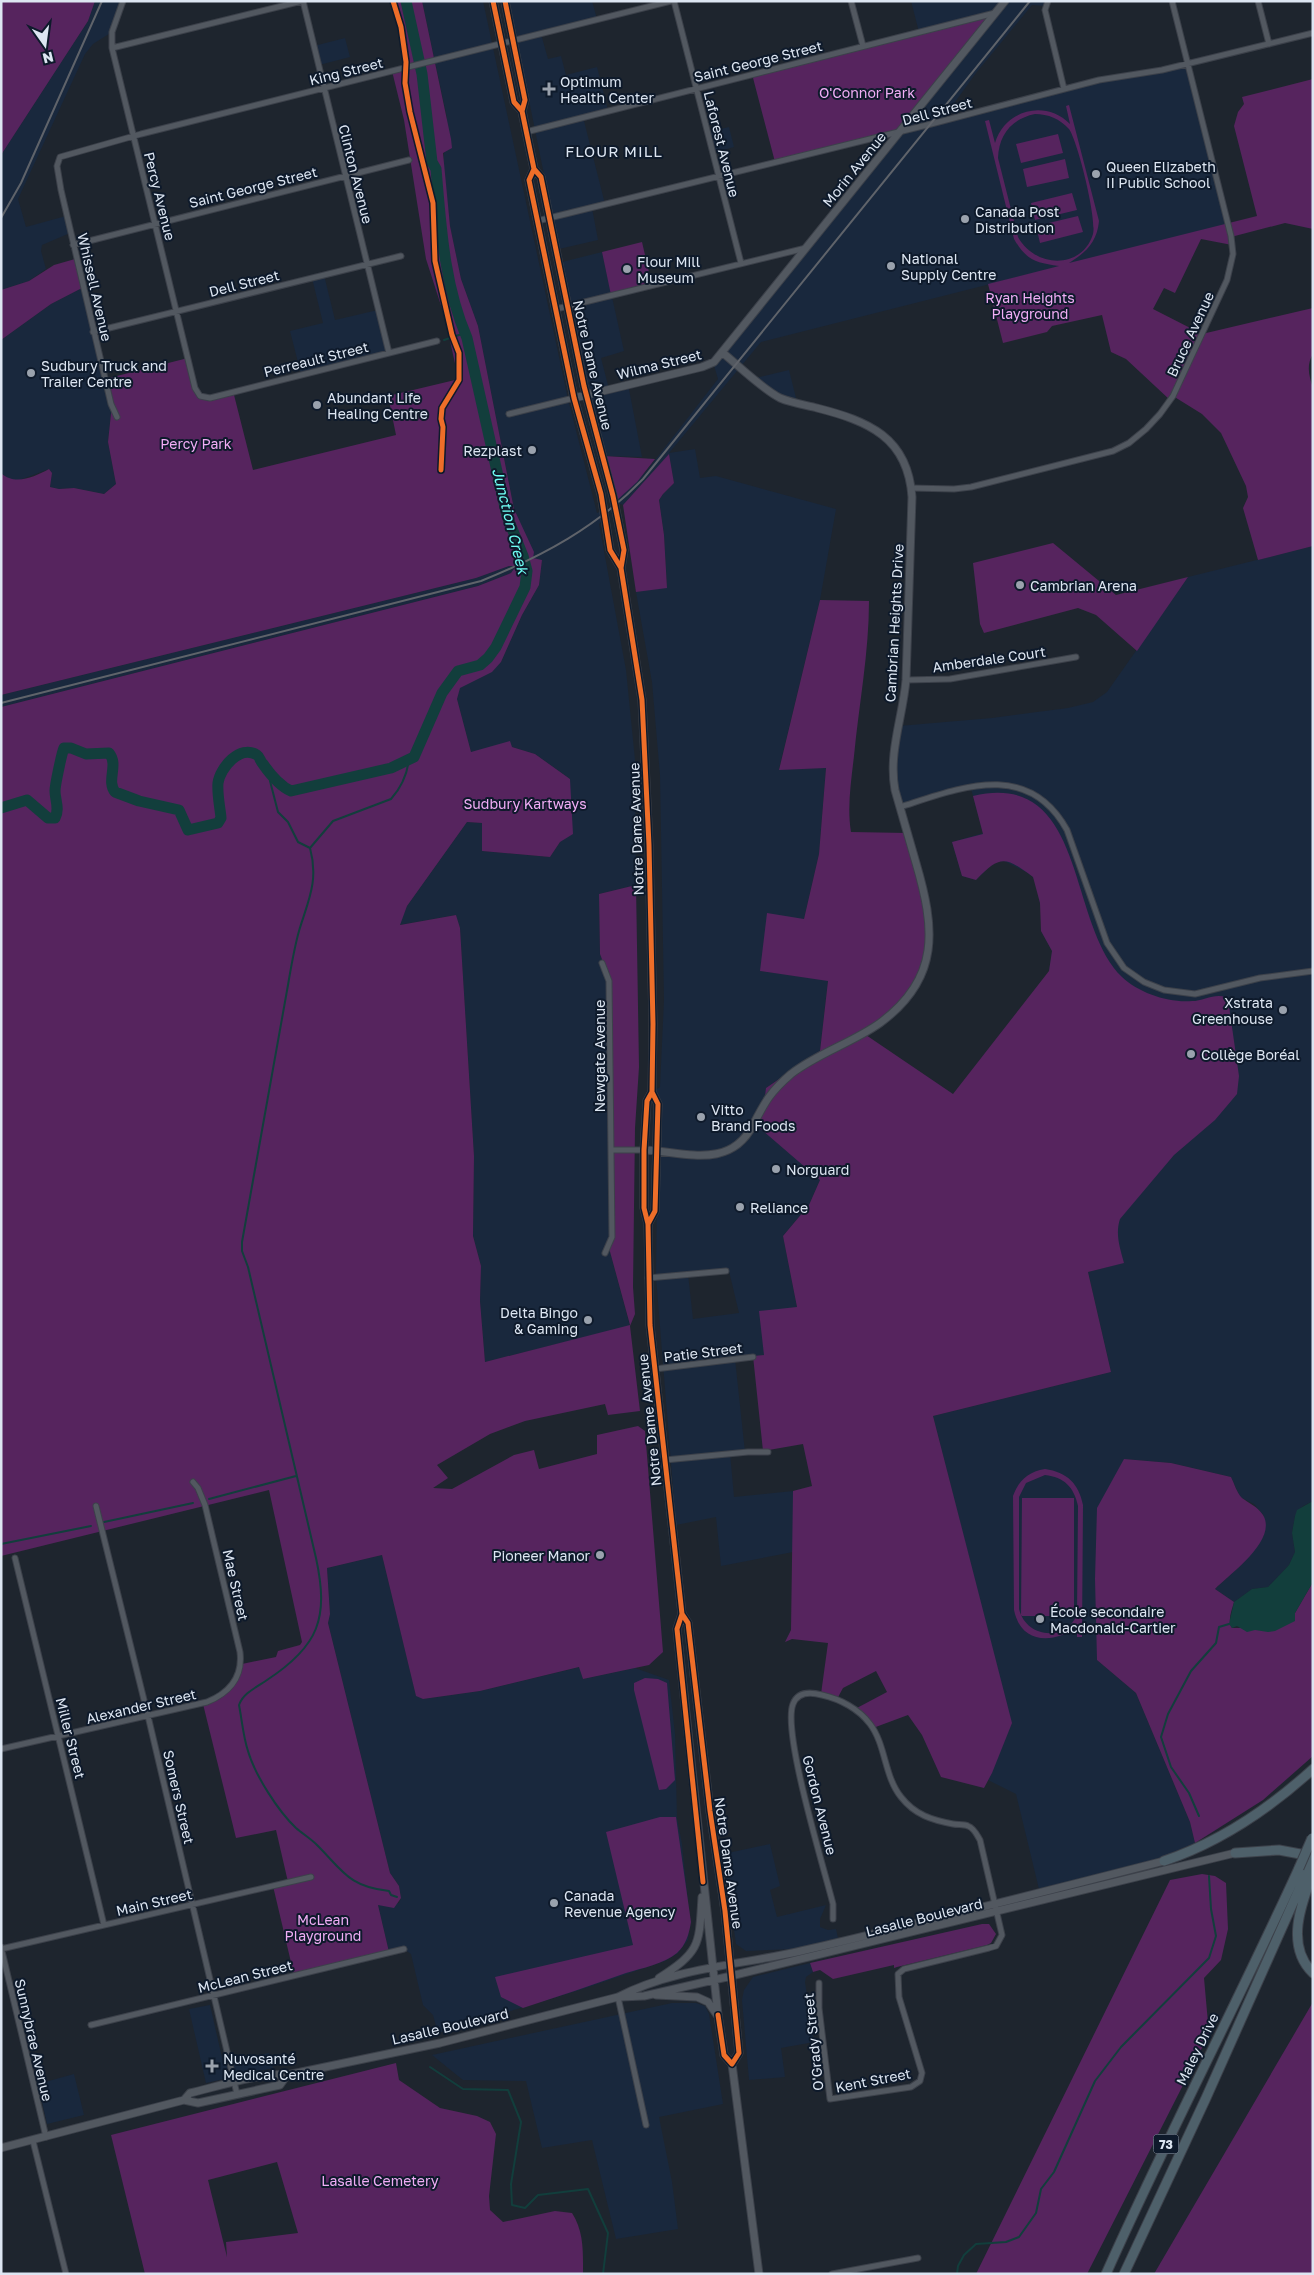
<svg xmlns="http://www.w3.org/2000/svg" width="1314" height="2275" font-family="'Golos Text',sans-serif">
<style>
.built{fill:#19283d;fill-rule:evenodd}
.green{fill:#56245e;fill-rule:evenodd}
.water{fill:#123e3c}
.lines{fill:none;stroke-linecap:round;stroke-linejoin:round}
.stream{stroke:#123e3c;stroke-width:2}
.river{stroke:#123e3c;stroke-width:11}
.street-casing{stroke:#3c414a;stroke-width:7}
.secondary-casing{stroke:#3c414a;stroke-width:9}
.highway-casing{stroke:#3c414a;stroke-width:11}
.street{stroke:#525860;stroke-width:5}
.secondary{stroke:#525860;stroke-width:7}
.highway{stroke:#4e606a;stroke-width:9}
.rail{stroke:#5f636a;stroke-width:2}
.highway-bridge-casing{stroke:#3c414a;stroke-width:11;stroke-linecap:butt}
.highway-bridge{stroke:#4e606a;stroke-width:9}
.cycleway-casing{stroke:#0e1a2b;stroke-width:8}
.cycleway{stroke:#ee6e29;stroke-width:5}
.poi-dot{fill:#9aa2ad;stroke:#0e1a2b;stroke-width:2}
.labels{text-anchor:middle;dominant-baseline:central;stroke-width:4;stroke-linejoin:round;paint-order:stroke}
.shield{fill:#0e1a2b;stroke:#9fa9b6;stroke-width:1}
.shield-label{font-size:12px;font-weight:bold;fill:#dde6f2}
.street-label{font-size:14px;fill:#dde6f2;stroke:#0e1a2b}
.poi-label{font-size:14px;fill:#dde6f2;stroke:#0e1a2b;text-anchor:start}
.park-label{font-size:14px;fill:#f1adf6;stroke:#0e1a2b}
.neighbourhood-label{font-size:15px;letter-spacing:1px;fill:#dde6f2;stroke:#0e1a2b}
.water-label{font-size:15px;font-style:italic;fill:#6ffdf4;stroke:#0e1a2b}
</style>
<rect width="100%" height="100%" fill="#1e252e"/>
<path class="built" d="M95,1H123L112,32L93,44L85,54L18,199L26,227L66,216L70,233L42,245L41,251L46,269L29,281L1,290V155L88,21Z
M422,1H483L568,399L597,513L603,510L605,519L599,524L626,670L635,760L636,885L599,894L600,954L607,973L613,1237L609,1248L630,1326L485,1362L480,1301L481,1266L473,1236L474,1156L460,928L456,915L399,925L407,906L467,822L482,823V851L550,857L560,842L568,836L570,779L535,754L512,747L471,752L457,699L459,688L501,662L522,615L539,585L542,560L533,559L514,509L478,326L461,279L450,226L443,166L447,118Z
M509,1H592L597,19L541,34L548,59L561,56L566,75L597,67L608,110L583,117L605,204L592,208L598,240L559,249Z
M911,1H1048L1045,6L1032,5L976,73L942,120L1063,88L1188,64L1228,224L761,342L669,453L695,449L700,478L716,476L836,509L820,600L779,769L826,768L819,854L804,919L761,971L828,980L820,1051L766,1088L820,1180L809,1205L783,1236L797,1307L764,1355L735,1359L745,1452L730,1453L734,1497L793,1491V1552L721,1566L716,1517L676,1525L656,1277L658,1104L652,1092L660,1087L664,1000L660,775L652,682L636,592L667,587L664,535L659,500L663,494L674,483L669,455L623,505L615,502L645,473L718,379L713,362L899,132L919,32ZM729,1271L739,1313L693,1319L688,1274Z
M345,38L350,57L319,65L314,46Z
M729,127L734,147L713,153L708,132Z
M602,252L624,351L601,358L609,389L628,384L642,457L604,456L568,306L562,262Z
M324,275L335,320L378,310L389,352L301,374L290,331L323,323L312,278Z
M82,288L112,404L108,442L116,484L104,494L74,488L59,489L50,487L52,473L49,469L17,481L8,479L1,473V340L51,304Z
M789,370L797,402L787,400L756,378Z
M1313,546V1501L1303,1506L1295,1516L1292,1533L1295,1552L1289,1565L1268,1587L1252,1589L1234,1602L1215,1589L1241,1565L1256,1548L1264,1535V1516L1254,1504L1240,1497L1231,1477L1171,1463L1124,1459L1097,1660L1136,1693L1190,1822L1195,1843L1155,1860L1039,1889L1016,1794L988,1780L1011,1723L933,1416L1111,1372L1088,1272L1122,1263L1049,971L1052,951L1041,931L1042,914L1036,884L1033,877L1026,872L1004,861L993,863L976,880L962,876L952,842L983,833L970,785L899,806L895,791L899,726L992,718L1068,708L1093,702L1107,692L1188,577Z
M509,566H517L511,573L478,586L1,707V695L476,578Z
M382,1555L416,1695L423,1699L480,1691L580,1667L583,1679L635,1668L669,1680L675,1734L677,1818L682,1844L690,1921L688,1940L678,1953L665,1961L580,1990L438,2033L433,2015L423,2005L411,1954L404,1949L389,1952L378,1905L399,1903L401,1898L399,1886L390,1873L328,1623L330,1614L327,1568Z
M770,1844L780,1886L770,1890L777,1917L826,1905L820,1919V1927L828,1930L836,1929L838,1938L794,1949L746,1951L736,1944L723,1854Z
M810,1963L813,1972L806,1977L805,1982L814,2042L781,2048L785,2077L749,2080L742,2000L744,1990L753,1977Z
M672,2003H696L705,2006L709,2014L723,2104L659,2117L672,2182L678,2229L616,2239L592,2140L542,2148L526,2081L463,2080L432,2055Z
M210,2005L223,2062L269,2053L273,2068L206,2083L189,2009Z
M74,2074L84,2115L47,2124L38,2084Z"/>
<path class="green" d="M1,1H95L88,21L1,155Z
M392,1H422L451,139L452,148L443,153L450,226L461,279L478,326L514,509L534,552L533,558L542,560L539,585L522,615L501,662L492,672L460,688L457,699L471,752L510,741L512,747L535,754L570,779L573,834L560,842L550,857L482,851V823L467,822L407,906L400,925L456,915L460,928L474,1156L473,1236L481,1266L480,1301L485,1362L630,1325L609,1248L613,1237L610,981L600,954L599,894L636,885L639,1067L635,1128L633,1287L635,1314L630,1326L640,1411L608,1415L605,1404L525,1421L490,1434L437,1465L448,1478L433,1488L452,1489L514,1455L534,1450L539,1469L597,1454V1435L638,1426L645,1431L663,1652L649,1665L583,1679L579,1667L480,1691L423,1699L416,1696L382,1555L327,1568L330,1614L328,1623L390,1873L399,1886L401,1898L394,1908L378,1905L389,1952L294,1975L273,1886L288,1882L276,1830L236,1838L203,1704L227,1692L242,1664L276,1657L278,1651L300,1645L302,1642L269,1490L1,1556V707L478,586L511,573L516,566H509L476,578L1,695V473C15,486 34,477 49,469L52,473L50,487L59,489L74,488L104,494L116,484L108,442L112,404L105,379L188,358L195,388L205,397L233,391L253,470L396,435L388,396L455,380L456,368L445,318L426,259L404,120L392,71L405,67L399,26Z
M995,13L899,132L775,162L752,74Z
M1313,79V229L1285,223L1231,237L1232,245L1201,239L1175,293L1164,288L1153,309L1202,334L1313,308V354C1306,365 1309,376 1313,388V546L1258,560L1243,508L1248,497L1246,486L1221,433L1202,414L1173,396L1170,400L1126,359L1111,352L1102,315L1052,326L1047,332L1003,343L988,284L1059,266C1036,263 1026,260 1014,239L985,121L989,120L995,143C1005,110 1045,99 1070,124L1066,106L1069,105L1099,221C1097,243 1085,253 1069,263L1257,216L1234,126L1238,112L1244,104L1242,97ZM1035,114C1048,114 1060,119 1069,129C1078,142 1097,219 1093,234C1082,270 1035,268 1018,237L998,158C999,135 1011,119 1035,114Z
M1058,134L1063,153L1021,163L1016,144Z
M1065,159L1069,178L1027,187L1023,169Z
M1072,193L1077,210L1035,220L1031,203Z
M1078,216L1083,232L1040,243L1036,226Z
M642,242L652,285L611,295L602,252Z
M75,259L82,288L51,304L1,340V290L29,281L54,265Z
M669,454L674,483L663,494L659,500L664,535L667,588L636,592L623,505Z
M604,456L655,459L637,482L615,502Z
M1053,543L1116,595L1188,577L1137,651L1096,615L1078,608L984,633L980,624L973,563Z
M820,600L869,601C869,653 859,704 854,756C851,782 847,807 851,832L907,833L930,928L922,970L903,1001L863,1033L953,1094L1049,971L1052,951L1041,931L1040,903L1033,877C1005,856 1000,855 976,880L962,876L952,842L983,834L973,796C1088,769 1066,923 1122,977C1139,993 1168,1003 1192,1001C1203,1001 1215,993 1225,997L1229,1006L1239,1076L1237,1094L1215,1120L1174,1155L1120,1219C1115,1234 1120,1248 1124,1263L1088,1272L1111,1372L933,1416L1012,1723L992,1773L984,1788L941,1777L922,1735L908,1715L873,1728L855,1709L887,1692L876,1671L843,1688L837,1699L821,1694L828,1643L792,1639L785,1642L791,1630L793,1491L812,1486L803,1444L763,1451L753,1356L764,1355L759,1311L797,1307L783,1236L809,1205L820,1180L754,1123L764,1104L766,1088L820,1051L828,981L760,971L767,913L804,919L819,854L826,768L779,770Z
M1124,1459L1171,1463L1231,1477C1234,1483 1237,1493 1242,1498C1250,1504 1257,1506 1263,1515C1278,1540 1230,1574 1215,1589L1234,1602C1232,1610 1227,1620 1232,1628H1243L1295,1613L1313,1582V1756L1263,1800L1195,1843L1190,1822L1136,1693L1097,1660L1095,1579L1097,1508Z
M1045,1469C1067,1472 1079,1484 1083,1505L1082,1637H1077V1627C1053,1644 1021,1644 1014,1610L1013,1496C1019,1480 1028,1472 1045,1469ZM1045,1475C1064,1477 1074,1487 1078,1506L1077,1615C1065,1642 1026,1638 1019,1609V1497L1026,1483Z
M1022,1498H1074V1616H1021Z
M645,1678L658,1679L667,1683L675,1780L666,1789L659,1790L634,1690V1683Z
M660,1817H676L691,1922C689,1934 686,1945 677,1953C664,1964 642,1968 626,1973C592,1985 557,1997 523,2008L501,1997L495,1977L633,1945L606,1832Z
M1202,1874L1215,1876L1226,1883L1228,1929L1221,1960L1204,1978L1209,2034L1087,2274H976L1170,1880Z
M982,1924H989L996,1934L991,1943L987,1945L897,1967L894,1968V1965L833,1979L820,1970L813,1972L810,1963Z
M1313,2002V2274H1154Z
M396,2063L399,2080L440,2108L477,2116L490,2122L496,2134L489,2196L490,2210L503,2222L555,2211L572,2213C584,2232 583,2251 583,2274H145L111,2135ZM277,2162L298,2233L226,2242L227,2257L208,2180Z"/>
<path class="water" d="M1313,1501V1582L1295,1613V1621L1275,1631L1268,1632L1255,1630L1247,1632L1237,1626L1232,1628L1229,1624L1234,1602L1252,1589L1268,1587L1289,1565L1295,1552L1292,1533L1295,1516L1297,1510Z"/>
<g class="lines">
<path class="stream" d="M444,340L465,333
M271,772L270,781L278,812L288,822L298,842L310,848C319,881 308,901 299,931C294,949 291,967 288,985L242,1242V1251L248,1267L316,1558C329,1618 319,1646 267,1680C257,1687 243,1693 239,1705C242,1720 243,1736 248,1751C255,1775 278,1811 296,1828C303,1834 311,1839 317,1845C343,1871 349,1887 389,1891L391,1895L397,1897
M310,848L333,821L391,799C401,788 407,774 409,760
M209,1499L296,1476
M104,1522L193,1503
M1,1544L91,1526
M1199,1816L1189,1793L1171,1767L1161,1737L1168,1714L1191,1671L1216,1643L1219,1627L1229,1624
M430,2067L463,2089L508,2090L521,2122L511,2184L512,2205L525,2208L538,2195L588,2189L608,2233L603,2274
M957,2274L958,2266L964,2255L976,2244L1006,2242L1019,2237L1036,2213L1041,2189L1054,2172L1095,2081L1121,2047L1209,1958L1216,1936L1211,1909L1209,1876"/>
<path class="river" d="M1,808L27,800L48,818H55C60,809 55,800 55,791C55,785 62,752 64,748H71L86,754L109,753C119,765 106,780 115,792L139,801L179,810L188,830L218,823L221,818C220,807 217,794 218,783C220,768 240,744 257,755C260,757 260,761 263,764C270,774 280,786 291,791L391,768L414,757L442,693L458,671L480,665L488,658L496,647L525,587L527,571L523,556L507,516L467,338C444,285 441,226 436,169L432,162L422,74L406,1"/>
<defs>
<path id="street" d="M123,1L112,32V48L195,388L200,396L210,398L437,341
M303,1L389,353
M674,1L741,263
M851,1L863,46
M1048,1L1045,10L1064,89
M1258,1L1269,44
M112,48L302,1
M526,132L995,13
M537,221L931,124L1099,80L1162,70L1313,33
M73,245L409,160
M556,309L806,248
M93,332L401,256
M509,414L574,398
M117,417L111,404L61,190L57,166L60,157L141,134L671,1
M911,488L954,489L971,487L1113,451L1129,443L1146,429L1160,414L1173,396L1227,280L1233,254L1231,236L1172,1
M906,680L950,679L1076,657
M900,807C960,788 1028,759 1067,830L1107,943L1124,968L1144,982L1164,990L1195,994L1260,978L1313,971
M602,963L609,981L612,1237L605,1253
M611,1150H644
M648,1278L726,1271
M655,1369L753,1357
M665,1460L748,1452H768
M96,1506L148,1716L237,2094
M15,1558L104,1925
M1,1749L207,1702C229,1693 243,1677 240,1652L205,1505L198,1488L193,1482
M1,1947L46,2137
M1,1949L311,1877
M819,1983V2008L830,2099L911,2087L920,2081L922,2073L899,1997L898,1974L904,1969L989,1948L996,1946L1002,1935L980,1840C977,1835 974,1828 968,1826C964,1824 958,1825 953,1824C932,1820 915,1815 901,1797C884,1776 886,1745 870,1724C859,1709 840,1699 822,1695C811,1692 798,1691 793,1704C782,1732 824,1868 833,1904V1919
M618,1997L646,2125
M91,2025L404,1949
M33,2141L66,2274
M832,2274L918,2258"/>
<path id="secondary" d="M493,1L514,102L522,111
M505,1L525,100L522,111L534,169L541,177L584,386L613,496L624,550L621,568L642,700L649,845L653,1024L652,1092L658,1104L655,1211L648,1224
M534,169L529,180L574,398L601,494L610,550L621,568
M574,398L702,367L714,362L1005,1
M652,1092L647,1101L644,1150V1208L648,1224L650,1325L682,1614L677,1629L718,2015L724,2055L732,2064
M644,1150C685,1152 730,1170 753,1125C765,1102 770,1092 791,1074C818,1053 852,1043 880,1023C941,978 935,928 916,863C909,839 902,815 895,790C888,753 903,716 906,680L912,497C908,437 868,421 817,408C805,405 792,403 780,398C761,388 740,367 723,353
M682,1614L688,1623L710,1811L725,1911L739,2053L732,2064L759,2274
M659,1978C701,1951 699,1945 702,1897
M656,1995L697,1997L708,2002L717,2015
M621,1997L644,1996L731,1976L1235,1853
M184,2100L190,2093C216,2087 262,2072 287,2075L440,2043L618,1997C674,1968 740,1965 801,1951C922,1923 1043,1892 1164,1861
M1,2148L184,2100L198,2103L280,2085L287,2075"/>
<path id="highway" d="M1235,1853L1279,1850L1311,1856
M1164,1861C1220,1842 1269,1809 1313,1769
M1313,1873C1301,1904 1285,1946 1313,1973
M1106,2274C1167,2137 1237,2004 1299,1868
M1124,2274L1206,2098L1313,1858"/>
</defs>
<use href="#street" class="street-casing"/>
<use href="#secondary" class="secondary-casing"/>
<use href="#highway" class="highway-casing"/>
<use href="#street" class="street"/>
<use href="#secondary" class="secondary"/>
<use href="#highway" class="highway"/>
<path class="rail" d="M1,218L21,183L102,1
M1,703L481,581C543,556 597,527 643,479L1030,1"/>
<defs>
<path id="highway-bridge" d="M1299,1868L1312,1838"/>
</defs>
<use href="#highway-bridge" class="highway-bridge-casing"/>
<use href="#highway-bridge" class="highway-bridge"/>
<defs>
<path id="cycleway" d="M393,1L401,27L406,62L405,83L410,112L433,203L435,261L452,335L459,353V380L442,408L441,419L443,427L441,470
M493,1L514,102L522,111
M505,1L525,100L522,111L534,169L541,177L584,386L613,496L624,550L621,568L642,700L649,845L653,1024L652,1092L658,1104L655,1211L648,1224
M534,169L529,180L574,398L601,494L610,550L621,568
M652,1092L647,1101L644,1150V1208L648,1224L650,1325L682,1614L677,1629L703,1882
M682,1614L688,1623L710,1811L725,1911L739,2053L732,2064L724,2055L718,2015"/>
</defs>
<use href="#cycleway" class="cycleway-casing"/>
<use href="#cycleway" class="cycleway"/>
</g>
<g class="poi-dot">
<path d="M546.5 81.5h5v5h5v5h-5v5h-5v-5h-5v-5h5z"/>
<circle cx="1096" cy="174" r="5"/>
<circle cx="965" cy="219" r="5"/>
<circle cx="891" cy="266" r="5"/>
<circle cx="627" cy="269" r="5"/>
<circle cx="31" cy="373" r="5"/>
<circle cx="317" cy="405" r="5"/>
<circle cx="532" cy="450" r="5"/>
<circle cx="1020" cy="585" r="5"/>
<circle cx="1283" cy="1010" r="5"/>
<circle cx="1191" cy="1054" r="5"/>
<circle cx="701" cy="1117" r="5"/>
<circle cx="776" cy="1169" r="5"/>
<circle cx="740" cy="1207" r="5"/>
<circle cx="588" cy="1320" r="5"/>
<circle cx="600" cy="1555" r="5"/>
<circle cx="1040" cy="1619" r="5"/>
<circle cx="554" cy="1903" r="5"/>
<path d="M209.5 2058.5h5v5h5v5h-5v5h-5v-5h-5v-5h5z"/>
</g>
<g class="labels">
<rect class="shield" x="1153.5" y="2134.5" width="25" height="19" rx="4"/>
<g class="shield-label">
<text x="1166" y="2144">73</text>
</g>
<g class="street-label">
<text transform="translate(758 61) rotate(-14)">Saint George Street</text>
<text transform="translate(346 71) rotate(-14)">King Street</text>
<text transform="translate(937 111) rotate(-15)">Dell Street</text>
<text transform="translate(722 144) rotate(76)">Laforest Avenue</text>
<text transform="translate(854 169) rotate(-51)">Morin Avenue</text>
<text transform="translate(356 174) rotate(76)">Clinton Avenue</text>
<text transform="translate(253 187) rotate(-14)">Saint George Street</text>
<text transform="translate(160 196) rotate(76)">Percy Avenue</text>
<text transform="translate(244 283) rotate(-14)">Dell Street</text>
<text transform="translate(95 287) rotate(77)">Whissell Avenue</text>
<text transform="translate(1190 334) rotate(-65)">Bruce Avenue</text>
<text transform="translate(316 359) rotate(-14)">Perreault Street</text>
<text transform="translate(659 364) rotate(-14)">Wilma Street</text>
<text transform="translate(593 365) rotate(77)">Notre Dame Avenue</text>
<text transform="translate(894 623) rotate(-87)">Cambrian Heights Drive</text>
<text transform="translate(989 659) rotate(-8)">Amberdale Court</text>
<text transform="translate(636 829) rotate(-92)">Notre Dame Avenue</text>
<text transform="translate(599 1056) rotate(-90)">Newgate Avenue</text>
<text transform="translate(703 1352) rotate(-7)">Patie Street</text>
<text transform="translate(649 1420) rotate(-96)">Notre Dame Avenue</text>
<text transform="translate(236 1585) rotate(77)">Mae Street</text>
<text transform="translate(141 1706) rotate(-13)">Alexander Street</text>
<text transform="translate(71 1738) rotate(76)">Miller Street</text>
<text transform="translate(179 1797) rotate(77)">Somers Street</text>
<text transform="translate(820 1805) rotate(76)">Gordon Avenue</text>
<text transform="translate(729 1863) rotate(82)">Notre Dame Avenue</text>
<text transform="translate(154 1902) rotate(-13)">Main Street</text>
<text transform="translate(924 1917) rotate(-14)">Lasalle Boulevard</text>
<text transform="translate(245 1976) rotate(-14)">McLean Street</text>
<text transform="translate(450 2026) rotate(-13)">Lasalle Boulevard</text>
<text transform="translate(34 2040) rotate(77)">Sunnybrae Avenue</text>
<text transform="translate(813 2042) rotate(-96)">O'Grady Street</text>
<text transform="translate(1197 2049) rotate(-64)">Maley Drive</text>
<text transform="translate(873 2080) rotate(-11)">Kent Street</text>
</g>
<g class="poi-label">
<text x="560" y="81">Optimum<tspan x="560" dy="16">Health Center</tspan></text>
<text x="1106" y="166">Queen Elizabeth<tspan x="1106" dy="16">II Public School</tspan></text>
<text x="975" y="211">Canada Post<tspan x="975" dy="16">Distribution</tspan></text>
<text x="901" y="258">National<tspan x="901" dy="16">Supply Centre</tspan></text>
<text x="637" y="261">Flour Mill<tspan x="637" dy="16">Museum</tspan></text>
<text x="41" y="365">Sudbury Truck and<tspan x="41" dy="16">Trailer Centre</tspan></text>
<text x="327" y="397">Abundant Life<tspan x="327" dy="16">Healing Centre</tspan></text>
<text x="522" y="450" text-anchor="end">Rezplast</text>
<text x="1030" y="585">Cambrian Arena</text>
<text x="1273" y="1002" text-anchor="end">Xstrata<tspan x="1273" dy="16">Greenhouse</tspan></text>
<text x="1201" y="1054">Collège Boréal</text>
<text x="711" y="1109">Vitto<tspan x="711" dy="16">Brand Foods</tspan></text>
<text x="786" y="1169">Norguard</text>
<text x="750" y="1207">Reliance</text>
<text x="578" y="1312" text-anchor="end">Delta Bingo<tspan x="578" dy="16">&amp; Gaming</tspan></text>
<text x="590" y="1555" text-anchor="end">Pioneer Manor</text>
<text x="1050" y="1611">École secondaire<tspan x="1050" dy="16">Macdonald-Cartier</tspan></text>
<text x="564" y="1895">Canada<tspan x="564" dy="16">Revenue Agency</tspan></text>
<text x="223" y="2058">Nuvosanté<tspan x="223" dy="16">Medical Centre</tspan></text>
</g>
<g class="park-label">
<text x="867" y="92">O'Connor Park</text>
<text x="1030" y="297">Ryan Heights<tspan x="1030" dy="16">Playground</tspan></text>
<text x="196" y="443">Percy Park</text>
<text x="525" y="803">Sudbury Kartways</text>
<text x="323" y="1919">McLean<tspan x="323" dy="16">Playground</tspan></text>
<text x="380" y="2180">Lasalle Cemetery</text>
</g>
<g class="neighbourhood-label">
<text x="614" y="151">FLOUR MILL</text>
</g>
<g class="water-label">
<text transform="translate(511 521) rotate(76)">Junction Creek</text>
</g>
</g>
<rect width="1314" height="2275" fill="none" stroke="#dde6f2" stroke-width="5"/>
<g transform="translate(45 45) rotate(166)" stroke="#0e1a2b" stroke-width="4" paint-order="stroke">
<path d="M0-4L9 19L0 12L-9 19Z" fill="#dde6f2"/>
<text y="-8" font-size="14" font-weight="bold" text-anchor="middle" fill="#dde6f2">N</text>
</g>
</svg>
